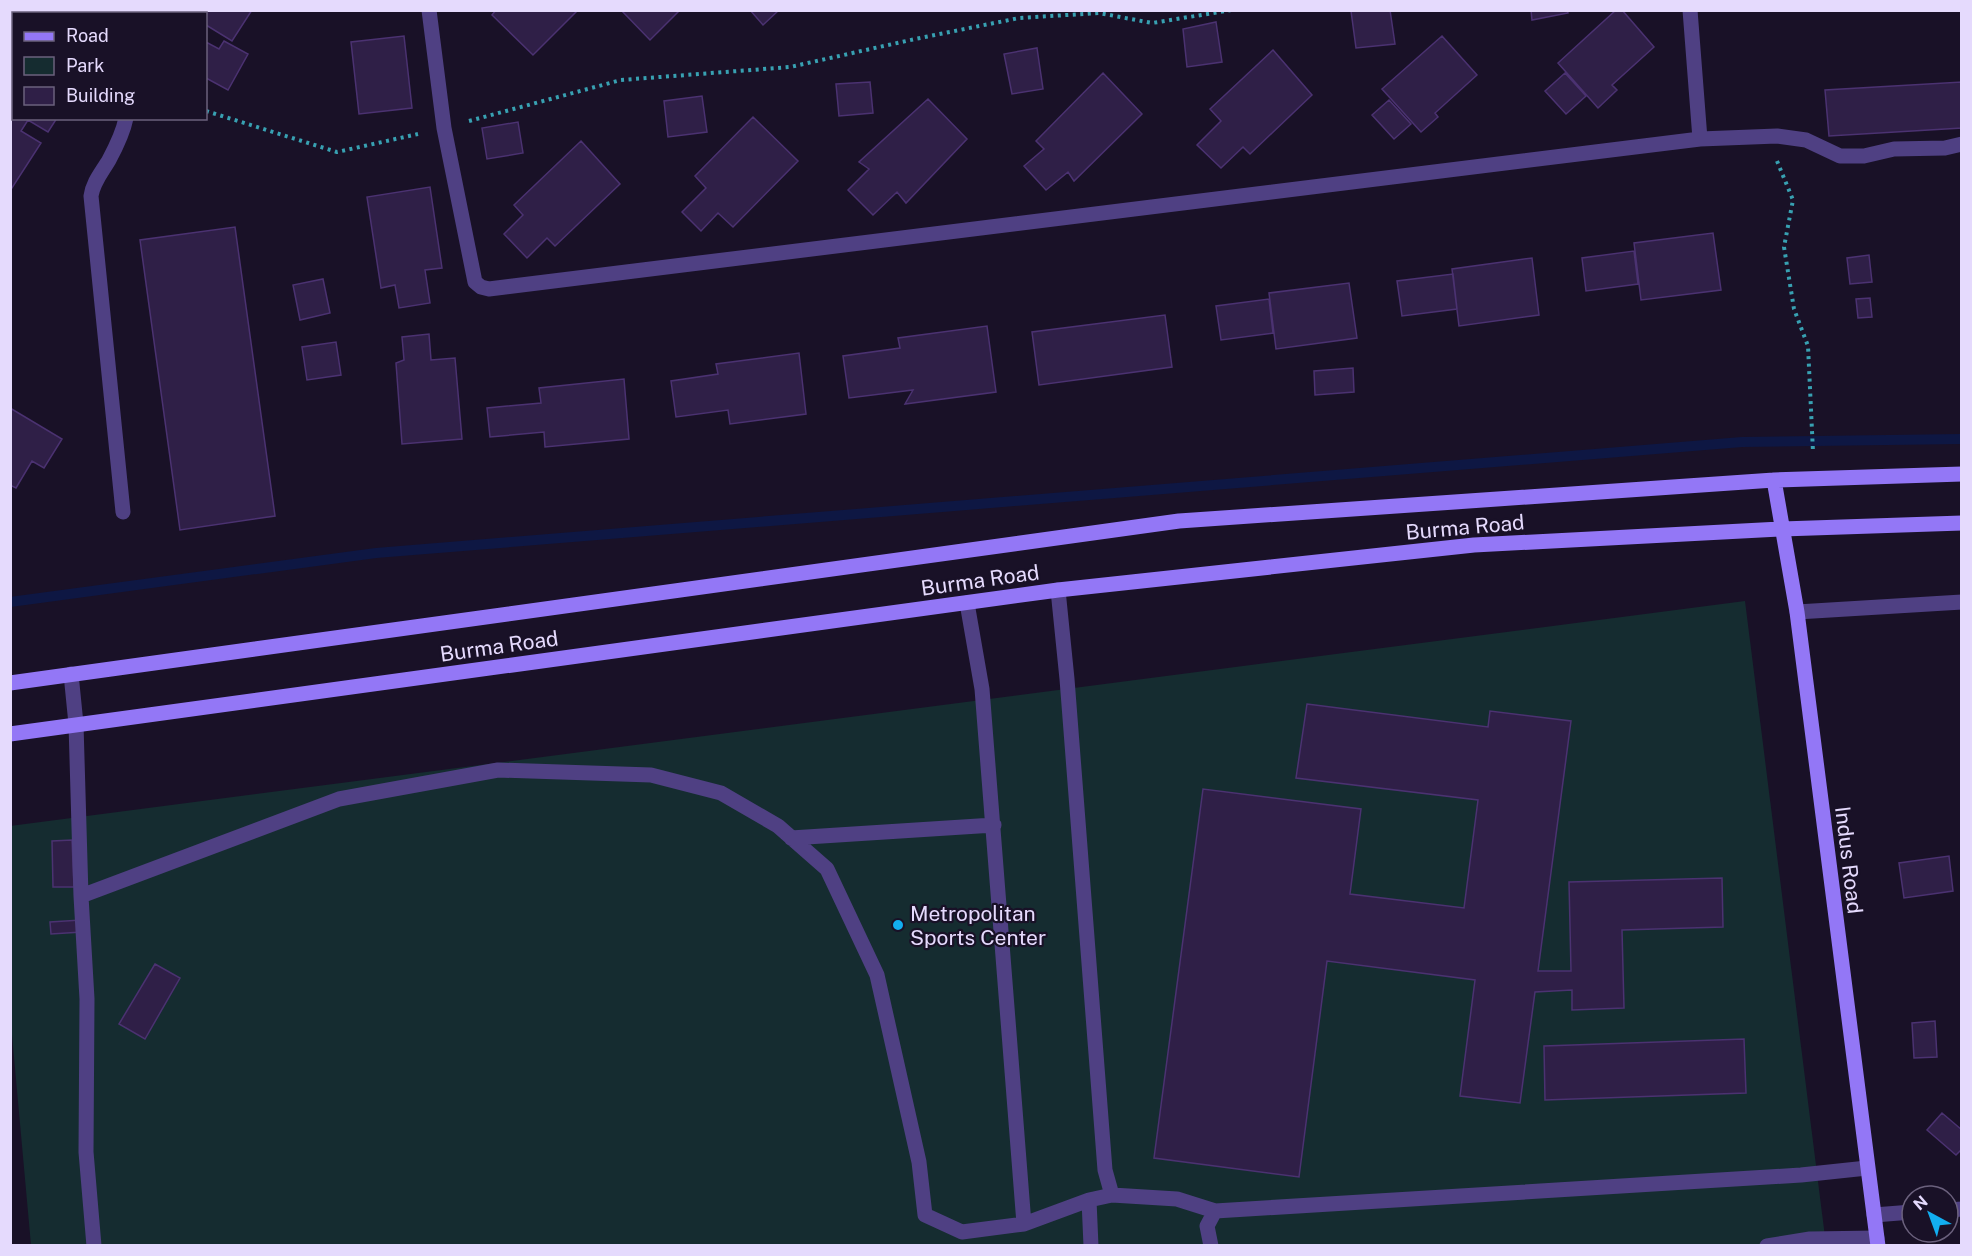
<svg xmlns="http://www.w3.org/2000/svg" width="1972" height="1256" font-family="'Public Sans',sans-serif">
<style>
.green{fill:#152c30}
.lines{fill:none;stroke-linecap:round;stroke-linejoin:round}
.stream{stroke:#0e1743;stroke-width:10}
.building{fill:#2f1f47;stroke:#4b3271;stroke-width:1.5}
.path{stroke:#38a1b2;stroke-width:4;stroke-dasharray:3 4.5;stroke-linecap:butt}
.lane{stroke:#4f4083;stroke-width:15}
.street{stroke:#4f4083;stroke-width:15}
.secondary{stroke:#9377f6;stroke-width:15}
.poi-dot{fill:#12aef0;stroke:#191127;stroke-width:2}
.labels{text-anchor:middle;dominant-baseline:central;stroke-width:4.5;stroke-linejoin:round;paint-order:stroke}
.street-label{font-size:21px;fill:#e5dafd;stroke:#191127}
.poi-label{font-size:21px;fill:#e5dafd;stroke:#191127;text-anchor:start}
</style>
<rect width="100%" height="100%" fill="#191127"/>
<path class="green" d="M1745,601L1826,1245H31L11,1024L10,826Z"/>
<g class="lines">
<path class="stream" d="M10,602L376,553L1742,442L1962,439"/>
</g>
<path class="building" d="M78,10H122L120,14H83Z
M194,10H252L232,41L206,25V14H192Z
M496,10H576L577,11L533,55L492,15Z
M621,10H680L650,40Z
M750,10H779L763,25Z
M1390,10L1395,44L1356,48L1351,11Z
M1531,10H1567L1568,13L1532,20Z
M1616,10H1622L1654,47L1612,85L1617,90L1598,108L1558,63Z
M1216,22L1222,62L1187,67L1183,29Z
M404,36L412,108L359,114L351,42Z
M1442,36L1477,75L1435,113L1438,117L1421,132L1382,89Z
M224,41L248,54L228,90L206,78V42L219,49Z
M1037,48L1043,89L1012,94L1004,54Z
M10,49L14,51V118H57L48,132L28,120L21,131L41,143L10,191Z
M1273,50L1312,95L1250,154L1243,147L1221,168L1197,145L1221,121L1210,109Z
M1103,73L1142,114L1074,181L1068,172L1046,190L1024,166L1044,149L1036,141Z
M1565,73L1586,96L1566,114L1545,91Z
M870,82L873,113L839,116L836,84Z
M1962,82V128L1829,136L1825,90Z
M702,96L707,132L668,137L664,101Z
M928,99L967,139L906,203L897,192L873,215L848,190L869,169L859,162Z
M1389,100L1411,124L1394,139L1372,115Z
M753,117L798,161L733,227L718,213L701,231L682,212L706,188L695,176Z
M518,122L523,153L487,159L482,128Z
M581,141L620,184L555,246L547,238L527,258L504,234L523,215L514,205Z
M430,187L442,268L425,270L430,303L399,308L395,285L381,288L367,197Z
M235,227L275,516L180,530L140,240Z
M1713,233L1721,290L1641,300L1634,243Z
M1634,251L1638,284L1586,291L1582,258Z
M1869,255L1872,282L1850,284L1847,258Z
M1532,258L1539,315L1459,326L1452,269Z
M1453,274L1457,309L1402,316L1397,281Z
M323,279L330,313L300,320L293,285Z
M1349,283L1357,338L1276,349L1269,293Z
M1870,298L1872,317L1858,318L1856,299Z
M1269,299L1273,333L1221,340L1216,306Z
M1165,315L1172,367L1039,385L1032,332Z
M987,326L996,392L905,404L913,390L849,398L843,356L900,348L898,338Z
M429,334L431,360L455,358L462,439L402,444L396,363L404,360L402,337Z
M336,342L341,375L307,380L302,347Z
M799,353L806,414L730,424L728,410L676,417L671,381L718,374L716,364Z
M1353,368L1354,392L1315,395L1314,371Z
M624,379L629,439L545,447L544,432L490,437L487,408L541,403L539,388Z
M10,408L62,439L44,468L32,461L16,488L10,485Z
M1307,704L1488,727L1490,711L1571,721L1538,971H1571L1569,882L1722,878L1723,927L1622,930L1624,1008L1572,1010V990L1535,992L1520,1103L1460,1096L1475,980L1327,961L1299,1177L1154,1158L1203,789L1361,809L1350,894L1464,908L1478,800L1296,778Z
M72,840L74,887H53L52,841Z
M1949,856L1953,891L1904,898L1899,863Z
M81,920L82,932L51,934L50,922Z
M155,964L180,978L145,1039L119,1024Z
M1935,1021L1937,1057L1914,1058L1912,1023Z
M1744,1039L1746,1093L1545,1100L1544,1046Z
M1942,1113L1962,1130V1149L1956,1155L1927,1130Z"/>
<g class="lines">
<path class="path" d="M206,111L337,152L418,134
M469,121L621,80L790,67L915,39L1019,18L1099,13L1152,23L1232,10
M1777,161L1793,200L1784,247L1794,309L1808,346L1813,452"/>
<path class="lane" d="M1058,590L1067,679L1105,1170L1112,1195L1177,1199L1215,1211L1801,1175L1867,1168
M967,603L982,689L1024,1224
M71,674L76,724L81,896L87,999L86,1152L94,1246
M791,838L994,825
M81,896L339,799L498,770L651,775L721,793L778,826L827,869L877,975L919,1162L925,1215L962,1232L1024,1224L1089,1200L1112,1195
M1089,1200L1091,1246
M1211,1246L1207,1226L1215,1211
M1767,1246L1810,1239L1877,1238"/>
<path class="street" d="M30,10L35,14
M429,10L444,128L475,282L481,287L489,289L1700,139L1777,136L1806,140L1840,156H1864L1894,149L1945,148L1962,144
M1690,10L1700,139
M123,512L91,196C93,182 102,172 109,160C116,147 123,133 126,118
M1797,612L1962,602
M1948,1210L1962,1209
M1874,1215L1912,1212"/>
<path class="secondary" d="M1774,480L1797,612L1878,1246
M10,683L1179,521L1774,480L1962,474
M10,734L1058,590L1474,545L1782,529L1962,523"/>
</g>
<circle class="poi-dot" cx="898" cy="925" r="6"/>
<g class="labels">
<g class="street-label">
<text transform="translate(1465 527) rotate(-5)">Burma Road</text>
<text transform="translate(980 580) rotate(-8)">Burma Road</text>
<text transform="translate(499 646) rotate(-8)">Burma Road</text>
<text transform="translate(1849 860) rotate(83)">Indus Road</text>
</g>
<g class="poi-label">
<text x="910" y="913">Metropolitan<tspan x="910" dy="24">Sports Center</tspan></text>
</g>
</g>
<rect width="1972" height="1256" fill="none" stroke="#e5dafd" stroke-width="24"/>
<rect x="12" y="12" width="195" height="108" fill="#191127" stroke="#6b617d" stroke-width="1.5"/>
<rect x="24" y="32" width="30" height="9" fill="#9377f6" stroke="#6b617d" stroke-width="1.5"/>
<text x="66" y="42" font-size="18" fill="#e5dafd">Road</text>
<rect x="24" y="57" width="30" height="18" fill="#152c30" stroke="#6b617d" stroke-width="1.5"/>
<text x="66" y="72" font-size="18" fill="#e5dafd">Park</text>
<rect x="24" y="87" width="30" height="18" fill="#2f1f47" stroke="#6b617d" stroke-width="1.5"/>
<text x="66" y="102" font-size="18" fill="#e5dafd">Building</text>
<g transform="translate(1930 1214) rotate(319)"><circle r="28" fill="#191127" stroke="#6b617d" stroke-width="1.5"/>
<path d="M0-4.5L10 22L0 15L-10 22Z" fill="#12aef0"/>
<text y="-9" font-size="16" font-weight="bold" text-anchor="middle" fill="#e5dafd">N</text>
</g>
</svg>
